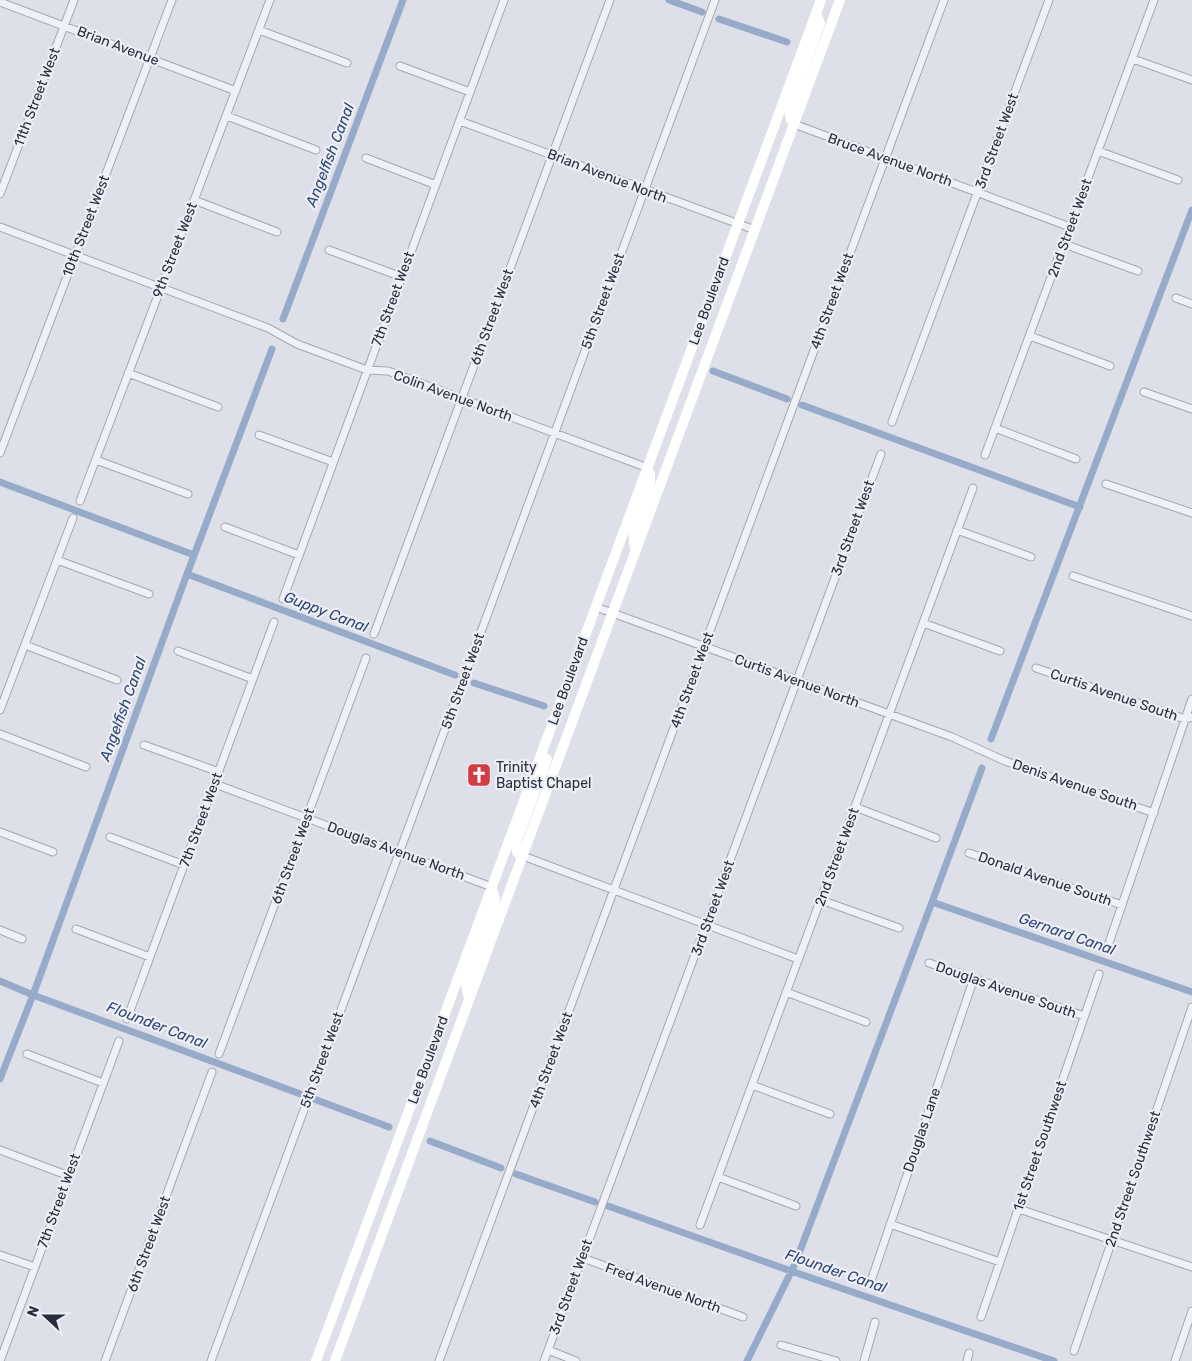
<svg xmlns="http://www.w3.org/2000/svg" width="1192" height="1361" font-family="Rubik,sans-serif">
<style>
.lines{fill:none;stroke-linecap:round;stroke-linejoin:round}
.canal{stroke:#97aac9;stroke-width:7}
.minor-casing{stroke:#a2a7b2;stroke-width:9}
.minor{stroke:#f0f1f6;stroke-width:7}
.secondary{stroke:#fff;stroke-width:10}
.labels{text-anchor:middle;dominant-baseline:central;stroke-width:4.5;stroke-linejoin:round;paint-order:stroke}
.street-label{font-size:14px;fill:#262d3f;stroke:#edeff5}
.poi-label{font-size:14px;fill:#262d3f;stroke:#edeff5;text-anchor:start}
.water-label{font-size:15px;font-style:italic;fill:#2f4774;stroke:#edeff5}
</style>
<rect width="100%" height="100%" fill="#dde0e8"/>
<g class="lines">
<path class="canal" d="M669,0L702,12
M719,19L787,42
M283,319L403,0
M713,371L787,399
M802,405L1080,507
M0,482L194,555
M187,574L455,675
M474,683L544,706
M991,739L1192,210
M932,902L1192,992
M0,981L33,995L303,1095
M0,1079L33,995L187,574L272,349
M314,1099L389,1127
M430,1141L501,1168
M516,1174L595,1202
M608,1206L791,1271L1054,1361
M747,1361L795,1264L932,902L982,768"/>
<defs>
<path id="minor" d="M0,2L236,91
M259,30L347,63
M1133,59L1192,80
M400,66L470,92
M227,116L316,150
M460,121L755,230
M794,124L1070,227
M1098,151L1178,180
M366,158L436,185
M0,194L74,0
M194,200L277,232
M0,227L268,328L297,344L367,370L388,371L648,468
M1064,244L1138,271
M329,250L402,277
M1176,298L1192,304
M1030,336L1110,366
M128,373L218,407
M1144,392L1192,409
M892,422L1049,0
M995,428L1076,459
M259,435L333,462
M0,453L172,0
M985,455L1154,0
M96,460L188,494
M1106,484L1192,513
M80,501L270,0
M225,527L299,555
M957,530L1031,557
M57,560L149,594
M1073,576L1192,616
M283,599L504,0
M596,607L952,737L1005,761L1154,813
M923,623L1000,651
M374,634L610,0
M25,645L117,680
M178,651L253,679
M1036,668L1185,719L1192,717
M0,710L73,518
M0,734L86,767
M144,745L219,772
M215,784L492,887
M855,807L936,838
M0,832L53,852
M110,837L184,865
M969,853L1122,905
M523,856L798,959
M821,900L899,928
M76,929L150,957
M0,930L22,939
M1107,949L1192,699
M929,963L1084,1016
M786,992L866,1022
M127,1019L274,622
M27,1054L103,1083
M219,1054L366,658
M752,1085L830,1114
M0,1150L69,1176
M718,1177L796,1206
M1019,1209L1192,1267
M890,1224L1000,1262
M700,1225L973,488
M0,1255L35,1267
M583,1258L743,1317
M871,1281L974,978
M981,1317L1099,974
M781,1345L836,1361
M548,1350L576,1361
M1074,1351L1192,1007
M0,1361L119,1041
M105,1361L212,1072
M211,1361L715,0
M439,1361L944,0
M544,1361L881,454
M864,1361L875,1322
M967,1361L969,1353
M1175,1361L1192,1311"/>
</defs>
<use href="#minor" class="minor-casing"/>
<use href="#minor" class="minor"/>
<path class="secondary" d="M794,124L791,120L789,110L820,23L816,14
M635,549L633,531L650,483V475L648,469
M523,856L517,852L516,843L547,759
M469,999L466,984L470,969L494,905L495,898L492,889
M316,1361L821,0
M335,1361L840,0"/>
</g>
<defs>
<symbol id="church-square" viewBox="-11 -11 22 22"><rect x="-9" y="-9" width="18" height="18" rx="4" fill="#d23d44" stroke="#edeff5"/><path d="M-1.2-6h2.4v3.5h3.3v2.4h-3.3V6h-2.4V-.1h-3.3v-2.4h3.3Z" fill="#fff"/></symbol>
</defs>
<g fill-rule="evenodd">
<use href="#church-square" x="465" y="761" width="28" height="28"/>
</g>
<g class="labels">
<g class="street-label">
<text transform="translate(118 46) rotate(21)">Brian Avenue</text>
<text transform="translate(37 97) rotate(-69)">11th Street West</text>
<text transform="translate(997 141) rotate(-70)">3rd Street West</text>
<text transform="translate(890 160) rotate(20)">Bruce Avenue North</text>
<text transform="translate(607 176) rotate(21)">Brian Avenue North</text>
<text transform="translate(86 226) rotate(-69)">10th Street West</text>
<text transform="translate(1070 228) rotate(-70)">2nd Street West</text>
<text transform="translate(175 250) rotate(-69)">9th Street West</text>
<text transform="translate(393 299) rotate(-70)">7th Street West</text>
<text transform="translate(603 301) rotate(-70)">5th Street West</text>
<text transform="translate(709 301) rotate(-70)">Lee Boulevard</text>
<text transform="translate(832 301) rotate(-70)">4th Street West</text>
<text transform="translate(492 317) rotate(-70)">6th Street West</text>
<text transform="translate(453 396) rotate(20)">Colin Avenue North</text>
<text transform="translate(853 528) rotate(-70)">3rd Street West</text>
<text transform="translate(692 680) rotate(-70)">4th Street West</text>
<text transform="translate(463 681) rotate(-70)">5th Street West</text>
<text transform="translate(568 681) rotate(-70)">Lee Boulevard</text>
<text transform="translate(797 681) rotate(20)">Curtis Avenue North</text>
<text transform="translate(1114 695) rotate(19)">Curtis Avenue South</text>
<text transform="translate(1075 785) rotate(19)">Denis Avenue South</text>
<text transform="translate(201 820) rotate(-70)">7th Street West</text>
<text transform="translate(396 851) rotate(20)">Douglas Avenue North</text>
<text transform="translate(293 856) rotate(-70)">6th Street West</text>
<text transform="translate(837 857) rotate(-70)">2nd Street West</text>
<text transform="translate(1045 879) rotate(19)">Donald Avenue South</text>
<text transform="translate(713 908) rotate(-70)">3rd Street West</text>
<text transform="translate(1006 990) rotate(19)">Douglas Avenue South</text>
<text transform="translate(322 1060) rotate(-70)">5th Street West</text>
<text transform="translate(428 1060) rotate(-70)">Lee Boulevard</text>
<text transform="translate(551 1060) rotate(-70)">4th Street West</text>
<text transform="translate(922 1130) rotate(-71)">Douglas Lane</text>
<text transform="translate(1040 1146) rotate(-71)">1st Street Southwest</text>
<text transform="translate(1133 1179) rotate(-71)">2nd Street Southwest</text>
<text transform="translate(59 1201) rotate(-70)">7th Street West</text>
<text transform="translate(149 1244) rotate(-70)">6th Street West</text>
<text transform="translate(571 1287) rotate(-70)">3rd Street West</text>
<text transform="translate(663 1288) rotate(20)">Fred Avenue North</text>
</g>
<g class="poi-label">
<text x="496" y="767">Trinity<tspan x="496" dy="16">Baptist Chapel</tspan></text>
</g>
<g class="water-label">
<text transform="translate(330 155) rotate(-69)">Angelfish Canal</text>
<text transform="translate(326 612) rotate(21)">Guppy Canal</text>
<text transform="translate(123 709) rotate(-70)">Angelfish Canal</text>
<text transform="translate(1067 934) rotate(19)">Gernard Canal</text>
<text transform="translate(157 1025) rotate(21)">Flounder Canal</text>
<text transform="translate(836 1271) rotate(19)">Flounder Canal</text>
</g>
</g>
<g transform="translate(45 1316) rotate(291)" stroke="#edeff5" stroke-width="4" paint-order="stroke">
<path d="M0-4L9 19L0 12L-9 19Z" fill="#262d3f"/>
<text y="-8" font-size="14" font-weight="bold" text-anchor="middle" fill="#262d3f">N</text>
</g>
</svg>
